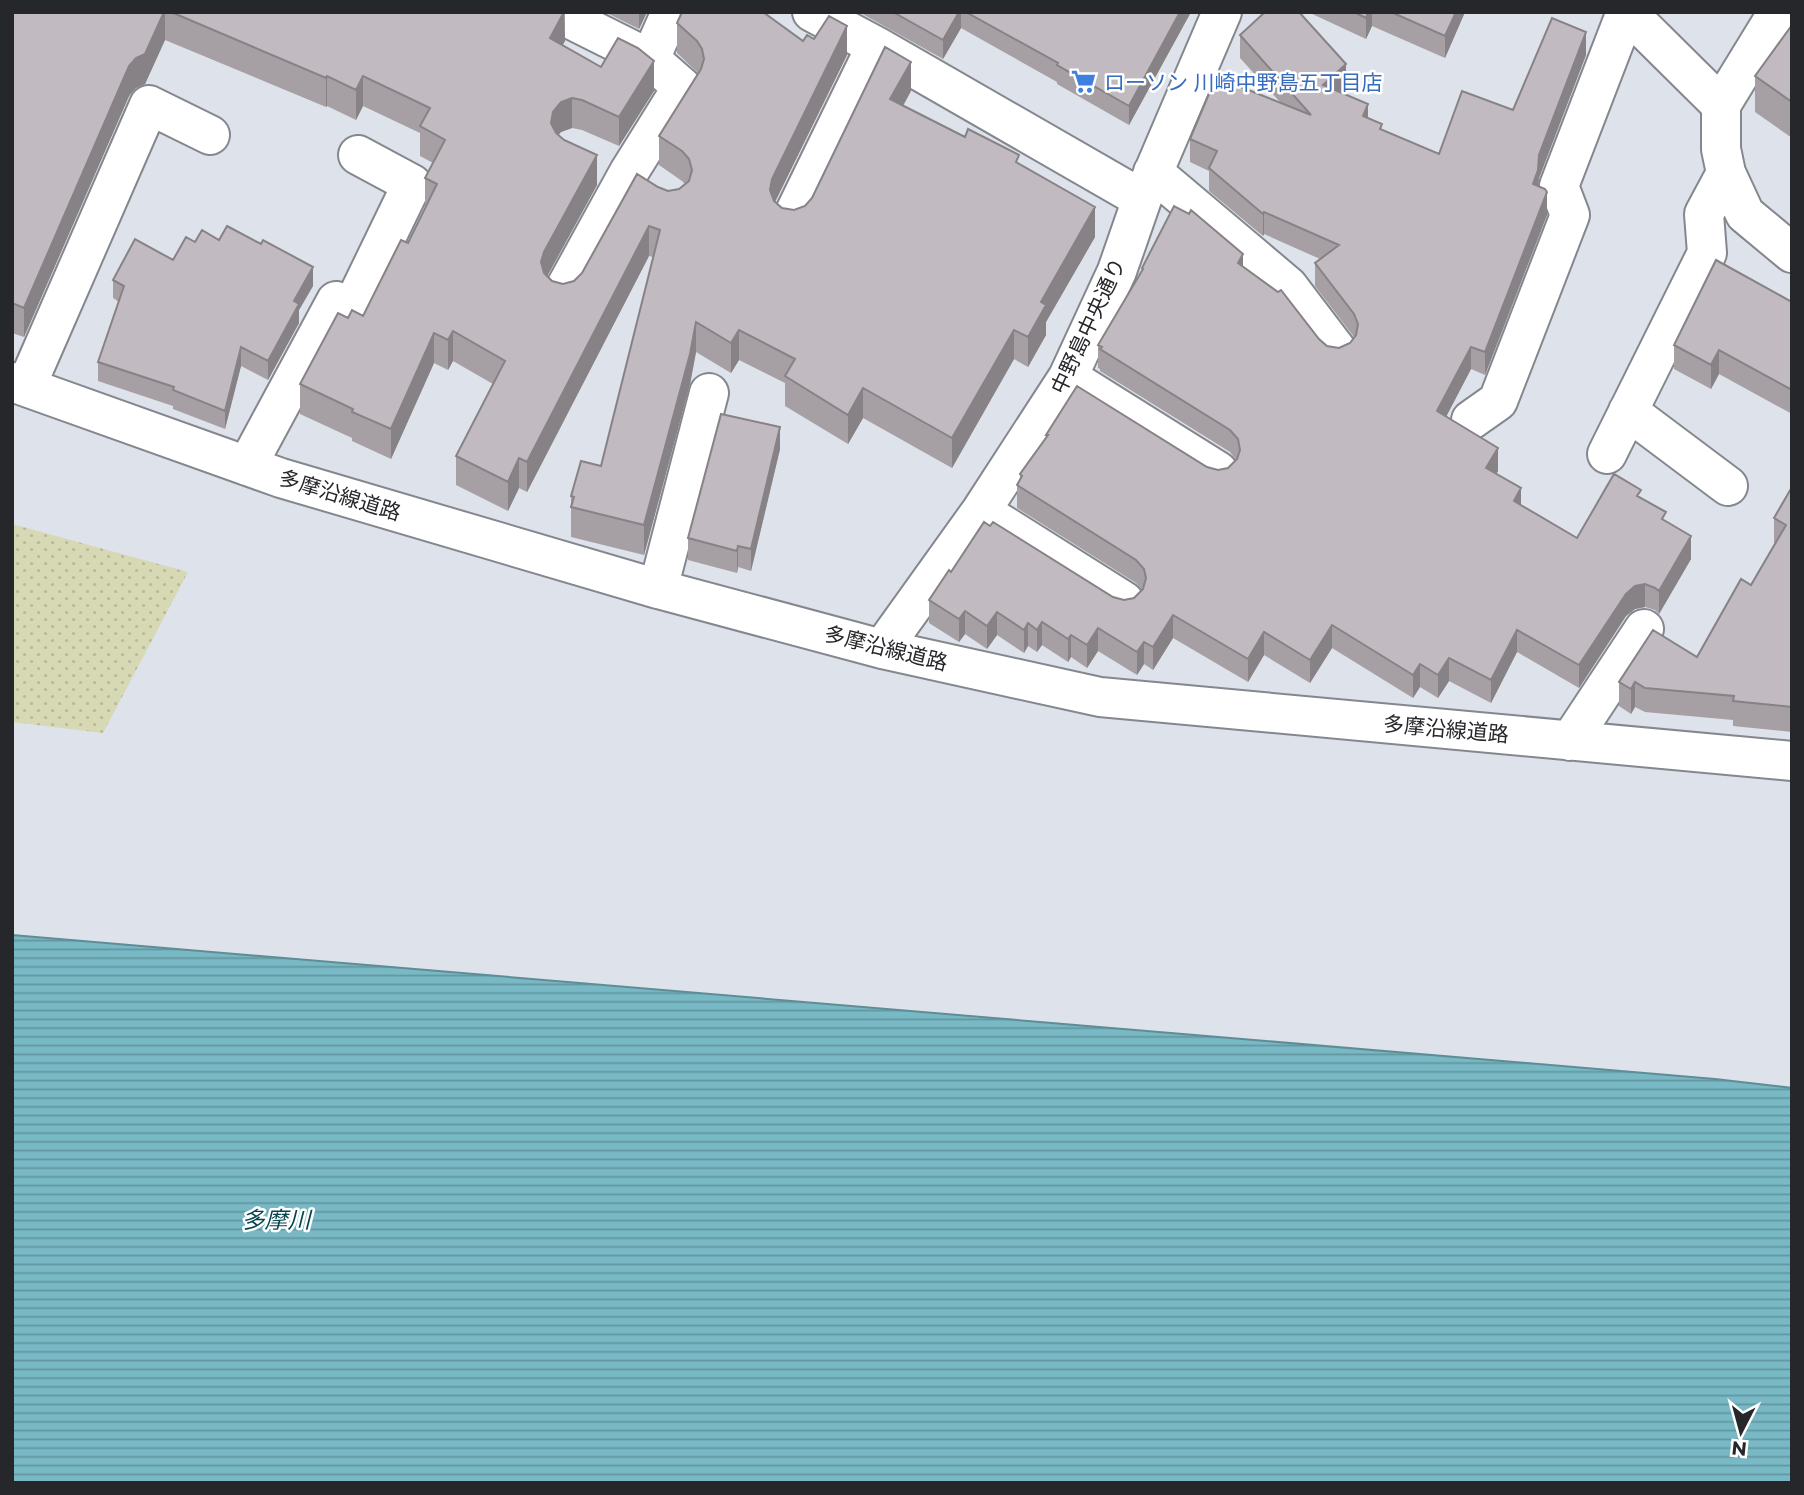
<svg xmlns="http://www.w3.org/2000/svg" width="1804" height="1495" font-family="Montserrat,'Noto Sans JP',sans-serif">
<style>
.grass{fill:url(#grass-dots)}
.water{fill:url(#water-rules);stroke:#5f8d96;stroke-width:2}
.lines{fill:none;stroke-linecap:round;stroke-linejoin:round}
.minor-casing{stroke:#84878e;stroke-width:42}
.minor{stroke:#fff;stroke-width:38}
.wall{fill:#a6a0a5}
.shaded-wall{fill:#878286}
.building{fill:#c1bac0;stroke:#878286;stroke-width:2}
.labels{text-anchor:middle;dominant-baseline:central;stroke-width:5;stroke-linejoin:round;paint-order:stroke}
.shop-label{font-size:21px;fill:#366cbe;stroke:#fff;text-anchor:start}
.street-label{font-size:21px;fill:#26272a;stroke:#fff}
.water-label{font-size:23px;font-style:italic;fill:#06454e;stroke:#fff}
</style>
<defs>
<pattern id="grass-dots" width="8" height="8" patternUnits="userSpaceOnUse" patternTransform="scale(1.75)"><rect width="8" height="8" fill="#d6d9b3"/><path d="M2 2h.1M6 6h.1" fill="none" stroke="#b8ba9a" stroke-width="1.8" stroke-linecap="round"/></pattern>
<pattern id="water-rules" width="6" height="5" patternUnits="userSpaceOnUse" patternTransform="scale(1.75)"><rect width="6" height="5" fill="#78b9c5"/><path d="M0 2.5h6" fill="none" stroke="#6296a0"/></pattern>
</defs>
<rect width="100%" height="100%" fill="#dee2ea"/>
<path class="grass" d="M12,524L188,572L103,733L12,722Z"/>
<path class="water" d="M12,935L1715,1079L1792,1088V1483H12Z"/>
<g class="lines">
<defs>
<path id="minor" d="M556,12L650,59L671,12
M812,12L876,46L1142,199
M1627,12L1721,105
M1778,12L1721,105V149L1726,173L1745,214L1792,253
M1153,172L1288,286L1336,349
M792,218L876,46
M563,292L629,172L682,87L650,59
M1068,377L1218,471
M12,382L281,478L658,589L882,649L1100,697L1792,761
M26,387L149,105L210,135
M1628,411L1728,486
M1471,420L1498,401L1570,215L1559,186L1626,12
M1607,454L1707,253L1704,214L1726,173
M247,466L336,301L351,310L412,184L358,155
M981,511L1124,601
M658,589L709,393
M882,649L981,511L1068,377L1117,271L1142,199L1222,12
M1570,741L1644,629"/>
</defs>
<use href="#minor" class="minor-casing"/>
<use href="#minor" class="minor"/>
</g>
<path class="wall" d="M12,12H565V41L562,45L601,67L654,91L619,146L582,130L572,128L561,132L558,135L597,185L547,276L552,281L563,284L574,281L582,273L658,187L668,191L679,189L685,184L682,181L659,165V136L698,73L677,53V23L803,41L814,39L847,55L775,202L782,208L794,210L805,206L911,91L903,106L1019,164L1095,237L1046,322V335L1028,367L1014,359L952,468L863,418L848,444L785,406V383L739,360L731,373L696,352L690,384L644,555L571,537V496L601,466L653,257L649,256L527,492L519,488L508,511L456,485V456L493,384L453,361L448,370L434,363L391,459L352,441V438L300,414V384L348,318L363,316L408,243L425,208V178L433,163L420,156V133L363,106L356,120L327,106L326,107L165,40L145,84L136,88L129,96L24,337L12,333Z
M605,12H647L639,29Z
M859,12H1191L1129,125L1057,84V82L961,28L943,59Z
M1308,12H1465L1445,58L1372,26L1366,39Z
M1792,25V138L1755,112V76Z
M1240,35L1346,87L1340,93L1382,130L1439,154L1513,110L1586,55L1539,178L1538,186L1547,215L1485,375L1471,369L1446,417L1498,471L1496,474L1521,505L1577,538L1641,498L1666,522L1691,559L1659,614L1655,610L1645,607L1635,609L1626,616L1579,688L1517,652L1491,703L1449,681L1438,698L1420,687L1413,698L1332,648L1310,683L1264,655L1248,682L1173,638L1153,670L1144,664L1137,675L1098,651L1087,668L1071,657L1068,662L1042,645L1037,652L1028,646L1024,653L997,635L987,649L965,634L959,642L929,623V600L951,572L1113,597L1124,600L1134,598L1142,590L1136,583L1017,508V485L1020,479V474L1046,437V435L1218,470L1228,468L1236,460L1230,452L1100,371V369L1098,368V345L1142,272V268L1243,266L1319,339L1327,346L1339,348L1350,343L1354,337L1315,286V263L1320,259L1264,234L1263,236L1209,191V171L1190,162V139L1280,102L1240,58Z
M219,240L313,286L299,310V323L268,380L241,366L225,429L173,409V406L98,381V362L119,302L113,298V280L173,260L195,242Z
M1792,302V414L1719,374L1711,389L1674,369V345Z
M780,449L751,571L738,567L737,573L688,560V538Z
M1792,487V732L1733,726V720L1645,712L1635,707L1631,714L1619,706V682L1697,657L1751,585L1775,543L1774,542V518Z"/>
<path class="shaded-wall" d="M164,12H165V40L145,84L136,88L129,96L24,337V308L129,66Z
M564,12L565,41L550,68V38Z
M639,12H647L639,29Z
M959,12H961V28L943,59V40Z
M1180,12H1191L1129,125V106Z
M1368,12H1372V26L1366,39V18Z
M1456,12H1465L1445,58V36Z
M847,26V55L772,208L770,190L772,179Z
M1586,32V55L1539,178L1538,193L1533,184L1539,155Z
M654,61V91L619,146V117Z
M911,62V91L890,129V99Z
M1346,64V87L1323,108V85Z
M327,76V106L326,107V78Z
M363,76V106L356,120V90Z
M572,98V128L561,132L553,142L551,123L553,112L561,102Z
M1368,104V127L1363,116Z
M597,155V185L544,282L541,262L544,252Z
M1547,192V215L1485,375V352Z
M1095,207V237L1046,322V335L1028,367V337L1041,302Z
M1264,212V234L1263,236V214Z
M649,226V256L527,492V462Z
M1243,254V276L1238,263Z
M313,267V286L299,310V323L268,380V361L294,301Z
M696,322V352L690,384L644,555V525Z
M739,330V360L731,373V343Z
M1014,330V359L952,468V438Z
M453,331V361L448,370V340Z
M434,333V363L391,459V429Z
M241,347V366L225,429V411Z
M1471,347V369L1437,434V411Z
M1719,350V374L1711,389V365Z
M863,388V418L848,444V415Z
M780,427V449L751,571V549Z
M1498,448V471L1486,491V468Z
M519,458V488L508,511V482Z
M1521,488V511L1514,501Z
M1691,536V559L1659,614V591Z
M738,546V567L737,573V551Z
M1645,584V607L1635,609L1626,616L1579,688V665L1626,594L1635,586Z
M965,611V634L959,642V619Z
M997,612V635L987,649V626Z
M1173,615V638L1153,670V647Z
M1042,622V645L1037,652V630Z
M1028,623V646L1024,653V630Z
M1332,625V648L1310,683V660Z
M1098,628V651L1087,668V645Z
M1517,630V652L1491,703V680Z
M1264,632V655L1248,682V659Z
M1071,635V657L1068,662V639Z
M1144,642V664L1137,675V652Z
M1449,658V681L1438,698V675Z
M1420,664V687L1413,698V675Z
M1635,682V707L1631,714V689Z"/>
<path class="building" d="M12,12H164L145,54L136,58L129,66L24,308L12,303Z
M171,12H564L550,38L601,67L618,38L638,48L654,61L619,117L582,100L572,98L561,102L553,112L551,123L556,133L564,140L597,155L544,252L541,262L544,273L552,281L563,284L574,281L582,273L637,174L658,187L668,191L679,189L689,181L692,170L689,159L682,151L659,136L701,69L704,59L702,49L697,41L677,23L682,12H763L803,41L807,35L814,39L829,16L847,26L772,179L770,190L774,201L782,208L794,210L805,206L812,198L885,47L911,62L890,99L965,137L968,129L1019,155L1016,162L1095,207L1041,302L1046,305L1028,337L1014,330L952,438L863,388L848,415L785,376L795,359L739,330L731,343L696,322L690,354L644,525L571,507L574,497L571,496L581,461L601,466L660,230L649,226L527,462L519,458L508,482L456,456L505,361L453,331L448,340L434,333L391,429L352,412L353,409L300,384L338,313L348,318L352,310L363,316L401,240L408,243L437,184L425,178L445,140L420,126L430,108L363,76L356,90L327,76L326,78Z
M893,12H959L943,40Z
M966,12H1180L1129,106L1057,65L1058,63Z
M1265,12H1299L1346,64L1323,85L1368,104L1363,116L1382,124L1380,129L1439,154L1462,91L1513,110L1552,18L1586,32L1539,155L1538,170L1533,184L1545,189L1547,192L1485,352L1471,347L1437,411L1498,448L1486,468L1521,488L1514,501L1577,538L1614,474L1641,490L1637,496L1666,512L1662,519L1691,536L1659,591L1655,588L1645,584L1635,586L1626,594L1579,665L1517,630L1491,680L1449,658L1438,675L1420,664L1413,675L1332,625L1310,660L1264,632L1248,659L1173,615L1153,647L1144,642L1137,652L1098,628L1087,645L1071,635L1068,639L1042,622L1037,630L1028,623L1024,630L997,612L987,626L965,611L959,619L929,600L949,570L951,572L984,522L990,526L993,522L1113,597L1124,600L1134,598L1143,589L1146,578L1144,569L1136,560L1017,485L1022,476L1020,474L1048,435H1046L1077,386L1207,467L1218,470L1228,468L1237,459L1240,450L1238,439L1230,430L1100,349L1102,347L1098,345L1143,269L1142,268L1174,206L1189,214L1191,210L1243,254L1238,263L1278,292L1281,290L1319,339L1327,346L1339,348L1350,343L1356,335L1358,324L1354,314L1315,263L1339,245L1264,212L1263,214L1209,168L1217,151L1190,139L1216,77L1311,115L1240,35Z
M1354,12H1368L1366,18Z
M1391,12H1456L1445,36Z
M1792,25V102L1755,76Z
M227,226L261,244L263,240L313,267L294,301L299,304L268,361L241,347L225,411L173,390L174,387L98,362L124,286L113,280L135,239L173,260L186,237L195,242L202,230L219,240Z
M1716,260L1792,302V390L1719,350L1711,365L1674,345Z
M721,414L780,427L751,549L738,546L737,551L688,538Z
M1792,487V707L1733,701L1734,696L1645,688L1635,682L1631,689L1619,682L1653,630L1697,657L1741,579L1751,585L1786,525L1774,518Z"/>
<defs>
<symbol id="supermarket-bare" viewBox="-9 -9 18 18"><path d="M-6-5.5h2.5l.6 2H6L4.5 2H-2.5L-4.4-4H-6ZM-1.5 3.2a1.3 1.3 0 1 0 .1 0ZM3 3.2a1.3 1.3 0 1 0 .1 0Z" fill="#3f7fe0" stroke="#fff" stroke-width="2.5" paint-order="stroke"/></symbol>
</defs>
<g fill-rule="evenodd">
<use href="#supermarket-bare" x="1066" y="64" width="35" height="35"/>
</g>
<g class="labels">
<g class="shop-label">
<text x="1104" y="82">ローソン 川崎中野島五丁目店</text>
</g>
<g class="street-label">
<text transform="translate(1088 326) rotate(-65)">中野島中央通り</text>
<text transform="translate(340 495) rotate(17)">多摩沿線道路</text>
<text transform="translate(886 648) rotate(14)">多摩沿線道路</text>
<text transform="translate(1446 729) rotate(5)">多摩沿線道路</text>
</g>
<g class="water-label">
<text x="276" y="1220">多摩川</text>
</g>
</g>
<rect width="1804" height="1495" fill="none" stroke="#26272a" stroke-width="28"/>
<g transform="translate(1741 1432) rotate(186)" stroke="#ffffff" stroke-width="5" paint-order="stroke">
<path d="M0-5L12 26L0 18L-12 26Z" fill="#26272a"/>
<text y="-10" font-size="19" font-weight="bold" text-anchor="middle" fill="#26272a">N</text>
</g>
</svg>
